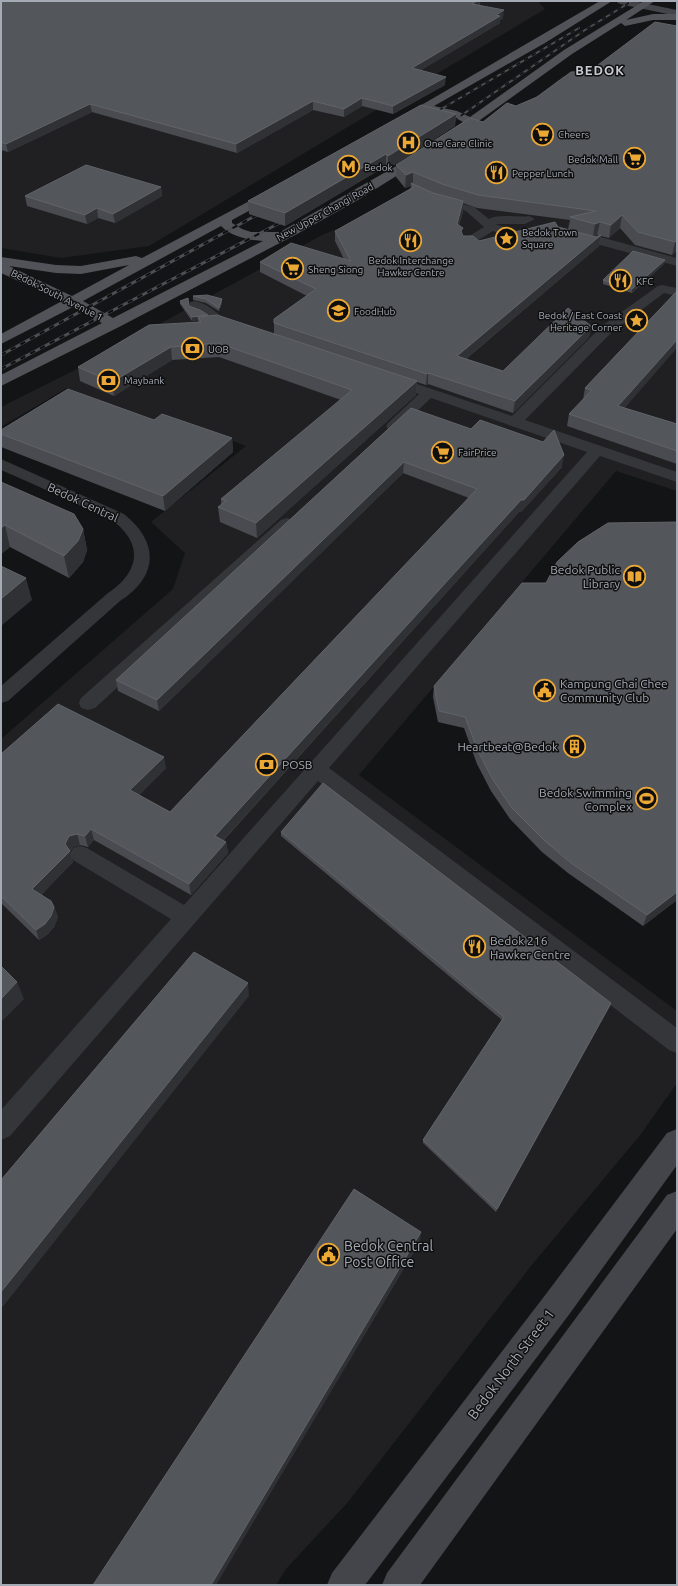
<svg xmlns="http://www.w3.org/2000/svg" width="678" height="1586" font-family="Ubuntu,sans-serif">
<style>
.built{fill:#202022}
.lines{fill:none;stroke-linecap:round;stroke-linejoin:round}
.street{fill:#35363a;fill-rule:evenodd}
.secondary{fill:#43454a;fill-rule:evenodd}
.primary{fill:#515359;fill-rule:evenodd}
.rail-far1-casing{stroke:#4c4e53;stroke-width:2}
.rail-casing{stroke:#4c4e53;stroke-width:3}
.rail-far1{stroke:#0f0f10;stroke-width:1.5;stroke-dasharray:4.5;stroke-linecap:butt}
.rail{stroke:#0f0f10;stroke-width:2;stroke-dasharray:5.5;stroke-linecap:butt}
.wall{fill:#494b50;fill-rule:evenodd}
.shaded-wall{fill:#2f3134}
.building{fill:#53565b;stroke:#606369}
.labels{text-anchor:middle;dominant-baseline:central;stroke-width:3;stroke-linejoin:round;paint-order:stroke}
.far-poi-label{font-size:10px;fill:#a5abb5;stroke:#0f0f10;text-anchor:start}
.far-street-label{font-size:10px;fill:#a5abb5;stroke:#0f0f10}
.street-label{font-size:12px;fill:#a5abb5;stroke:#0f0f10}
.poi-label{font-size:12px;fill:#a5abb5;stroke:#0f0f10;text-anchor:end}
.far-district-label{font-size:13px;font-weight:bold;letter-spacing:1px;fill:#c6cad1;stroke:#0f0f10}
.near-poi-label{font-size:14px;fill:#a5abb5;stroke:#0f0f10;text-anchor:start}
.near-street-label{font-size:14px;fill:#a5abb5;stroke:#0f0f10}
</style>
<rect width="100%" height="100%" fill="#131415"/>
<path class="built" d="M1,1H538L545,9L149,246L61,258L1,248Z
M563,76L677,97V491L616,471L359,775L677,1011V1083L641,1134L531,1266L348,1502L286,1569L276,1585H1V739L173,589L185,553L151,522L246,446L170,417L160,424L67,388L1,427V407L79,368L324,234L358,221L410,188L425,181Z"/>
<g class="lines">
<path class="street" d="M437,197L474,207L489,219C499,213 517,218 529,216L535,219L525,224H495L522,232L524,235L522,238L518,239L493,231L467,247L461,243L463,240L484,227L466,211L433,202L431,200Z
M597,236L677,258V266L593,243L591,240Z
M662,285L677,288V296L664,293L612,332L525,420L677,472V482L600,456L329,768L677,1028V1053L669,1050L318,781L10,1136L1,1140V1110L171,919L73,860L70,854L73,848L80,846L87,848L184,905L587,452L431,398L398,429H388L386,426L388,423L419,394L386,383L384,380L386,377H396L512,416L602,326L658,286Z
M195,301C212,305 214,313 228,320C233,323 241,322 245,328L243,331C226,335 214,321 203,313C198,309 192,310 189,305L190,302Z
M1,459L124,514C159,542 159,576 120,601L8,701L1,703V686L108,593C131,578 145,554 123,530C112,517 94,512 79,505C53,493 27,481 1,470Z
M287,518L293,520L295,523L293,526L95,708L88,710L81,708L79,703L81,698L281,520Z"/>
<path class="secondary" d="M615,1H633L677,10V16L620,4Z
M677,1129V1165L568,1316L365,1585H327L332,1573L546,1294L667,1133Z
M677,1191V1229L420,1585H382L387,1573L667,1195Z"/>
<path class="primary" d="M600,1H612L545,43L434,106L457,111L470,117L564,50L644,1H655L626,20L653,14H677V20H653L625,26L621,23L572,54L455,138L451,139L445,136L463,122C453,115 432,109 420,114C413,117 407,123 400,124L394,121Z
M421,152L427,156L425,158L358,200L297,234L119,327L1,386V375L102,323L73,307L1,344V334L62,301L1,273V266L3,265H1V257L56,265L81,266L136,256L142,258L274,188L280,192L278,195L232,220V223L242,229L251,232H280ZM221,226C232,237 248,240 263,241L113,318L83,301ZM129,265L72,296L9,266L56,273L81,274Z"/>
<defs>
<path id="rail-far1" d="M431,115L579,28
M446,126L585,30L632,1"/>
<path id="rail" d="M1,355L264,211
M1,369L289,218"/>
</defs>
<use href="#rail-far1" class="rail-far1-casing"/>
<use href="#rail" class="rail-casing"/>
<use href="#rail-far1" class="rail-far1"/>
<use href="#rail" class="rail"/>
</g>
<path class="wall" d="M1,1L480,2V6L503,18L500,20V23L421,70L445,85L393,114L362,106L344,117L313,110L237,153L92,112L8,152L1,150Z
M677,26V250L672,255L635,245L620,228L609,238L601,236L599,246L466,359L503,371L591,326L589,337L513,413L428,384L426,385L417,382L416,395L257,538L220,522L218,507L221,505V499L341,400L219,357L172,360L114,396L80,381L78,367L198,322V320L192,321L180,304V301L208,316L274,334V319L307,296L260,272V262L344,259L335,241V231L410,190L411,186L405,188L396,177V165L483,122L537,97ZM463,203L477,208L570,220L568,229L558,227L479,241L463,236L462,235L459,225L463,212ZM597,235H600L596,237L594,236Z
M456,114L455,126L388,169L386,166L285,226L249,214L248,201Z
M161,187L162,196L115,223L98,218L87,224L27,206L25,196Z
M665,260L664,264L632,293L603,284V280Z
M677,291L625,408L677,424V464L567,426L569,414L583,400L585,388Z
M193,296L222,299V303L219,311L206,303L193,300Z
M411,408L562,467L522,511L519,512L223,841L226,842L228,853L191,895L94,840L88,847L80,845L73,847L70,852L73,862L41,895L54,907L58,917L54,927L48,934L39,940L1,903V754L166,768L139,795L170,812L469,498L403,473L159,711L118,691L116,680Z
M154,420L232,438L233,452L165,511L1,447V430Z
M1,482L83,529L87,550L83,562L69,578L10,547L1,554Z
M434,686L677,900L643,926L568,873L542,852L510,819L491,791L477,764L464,728L438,722L433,697Z
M281,832L611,1003L610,1006L496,1212L423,1143V1140L502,1020L281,836Z"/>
<path class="shaded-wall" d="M474,1H481L480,2L479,7L472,4Z
M504,10L503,18L500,20V23L411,76L412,68Z
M446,77L445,85L393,114V106Z
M362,98V106L344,117V109Z
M313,101V110L237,153L236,144Z
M90,104L92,112L8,152L6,144Z
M456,114L455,126L388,169V156Z
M386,154V166L285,226V213Z
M413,172V185L411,183V186L405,188L406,175Z
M161,187L162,196L115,223L113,214Z
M463,201V212L456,234L457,224Z
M97,208L98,218L87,224L85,215Z
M622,215L620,228L609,238L611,225Z
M600,222L597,235L593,236L595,224Z
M601,235L599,246L456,367L457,356Z
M677,240V250L672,255L675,242Z
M665,260L664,264L632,293V289Z
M222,299V303L219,311V308Z
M208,315V319L198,317V320L192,321V317Z
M591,326L589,337L513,413L515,401Z
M677,340V348L616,418L618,406Z
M171,347L172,360L114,396L112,382Z
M428,373V384L426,385L427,374Z
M417,381L416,395L257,538L256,523Z
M232,438L233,452L165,511L163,496Z
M564,455L562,467L522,511L519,512L217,847L215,836L521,500Z
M404,462L403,473L159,711L157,700Z
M5,525L10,547L1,554V528Z
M83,529L87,550L83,562L69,578L64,556Z
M26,578L32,600L1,626V599Z
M164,757L166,768L133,801L130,790Z
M91,829L94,840L88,847L85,836Z
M77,834L80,845L73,847L70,852L73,862L36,900L32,889L65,844L69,836Z
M226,842L228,853L191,895L189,884Z
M677,892V900L643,926L647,915Z
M54,907L58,917L54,927L48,934L39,940L36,930Z
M17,982L24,999L1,1022V999Z
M248,983L249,996L1,1309V1292Z
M611,1003L610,1006L496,1212L497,1209Z
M421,1232L420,1242L216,1585H211Z"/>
<path class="building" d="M1,1H477L472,4L504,10L496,15L500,16L412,68L446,77L393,106L362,98L344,109L313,101L236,144L90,104L6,144L1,142Z
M655,22L677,26V240L675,242L638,232L622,215L611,225L600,222L595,224L570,217L596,211L478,195L442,184L413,172L406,175L396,165L470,118L483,122L507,103L516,106L537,97L571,72L590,71Z
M421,105L456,114L388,156L386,154L285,213L248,201Z
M86,165L161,187L113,214L97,208L85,215L25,196Z
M411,183L433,193L463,201L457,224L463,228L461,231L463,236H473L479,241L555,222L558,227L596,237L601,235L457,356L503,371L568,308L591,326L515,401L428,373L427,374L274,323V319L316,289L260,262L291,243L351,261L335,231L414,187Z
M633,251L665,260L632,289L603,280Z
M677,291V340L618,406L677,424V451L569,414L592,390L585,388Z
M207,295L222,299L219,308L206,299L193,296Z
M188,298L189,306L200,310L208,315L192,317L180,301Z
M217,315L417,381L256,523L218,507L226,501L221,499L352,390L218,343L171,347L112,382L78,367L149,325L201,322L198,317Z
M68,389L154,420L162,414L232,438L163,496L1,434V430Z
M411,408L471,429L480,420L543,442L554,430L564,455L524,500H521L215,836L226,842L189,884L91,829L85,836L77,834L69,836L65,844L70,851L32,889L51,901L54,907L51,916L45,924L36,930L1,896V754L58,704L164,757L130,790L170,812L477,489L404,462L157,700L116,680Z
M1,482L74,514L83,529L78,541L64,556L5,525L1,528Z
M677,522V892L647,915L571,863L545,841L512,808L493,780L479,753L465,717L439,711L434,686L522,583H546L557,562L578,542L608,523Z
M1,566L26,578L1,599Z
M323,783L611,1003L497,1209L423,1140L504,1017L281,832Z
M194,952L248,983L1,1292V1180Z
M1,966L17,982L1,999Z
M354,1189L421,1232L211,1585H93Z"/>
<defs>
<symbol id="supermarket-ring" viewBox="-11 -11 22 22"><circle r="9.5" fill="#0f0f10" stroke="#eca834" stroke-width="1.5"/><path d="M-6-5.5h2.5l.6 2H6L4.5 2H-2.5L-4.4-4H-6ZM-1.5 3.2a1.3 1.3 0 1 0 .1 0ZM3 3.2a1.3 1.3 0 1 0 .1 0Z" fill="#eca834"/></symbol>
<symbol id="hospital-ring" viewBox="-11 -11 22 22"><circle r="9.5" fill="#0f0f10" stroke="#eca834" stroke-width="1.5"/><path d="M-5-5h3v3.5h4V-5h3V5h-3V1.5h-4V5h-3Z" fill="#eca834"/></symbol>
<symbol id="metro-ring" viewBox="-11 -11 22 22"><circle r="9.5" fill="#0f0f10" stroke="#eca834" stroke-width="1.5"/><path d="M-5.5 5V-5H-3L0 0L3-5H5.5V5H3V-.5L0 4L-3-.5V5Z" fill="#eca834"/></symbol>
<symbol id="restaurant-ring" viewBox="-11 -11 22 22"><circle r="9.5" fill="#0f0f10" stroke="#eca834" stroke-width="1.5"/><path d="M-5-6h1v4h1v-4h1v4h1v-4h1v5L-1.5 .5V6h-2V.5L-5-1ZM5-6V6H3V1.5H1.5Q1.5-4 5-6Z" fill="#eca834"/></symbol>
<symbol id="sight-ring" viewBox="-11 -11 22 22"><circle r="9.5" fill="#0f0f10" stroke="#eca834" stroke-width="1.5"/><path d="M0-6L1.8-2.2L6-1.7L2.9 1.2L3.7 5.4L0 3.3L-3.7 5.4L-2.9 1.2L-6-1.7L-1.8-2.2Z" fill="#eca834"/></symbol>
<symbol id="school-ring" viewBox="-11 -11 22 22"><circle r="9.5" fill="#0f0f10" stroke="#eca834" stroke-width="1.5"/><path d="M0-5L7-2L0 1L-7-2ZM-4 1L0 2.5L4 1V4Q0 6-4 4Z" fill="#eca834"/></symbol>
<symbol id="bank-ring" viewBox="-11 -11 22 22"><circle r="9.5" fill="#0f0f10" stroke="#eca834" stroke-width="1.5"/><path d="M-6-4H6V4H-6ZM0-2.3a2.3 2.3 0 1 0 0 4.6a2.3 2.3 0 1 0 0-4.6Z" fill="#eca834"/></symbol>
<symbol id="library-ring" viewBox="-11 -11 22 22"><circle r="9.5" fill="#0f0f10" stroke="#eca834" stroke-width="1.5"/><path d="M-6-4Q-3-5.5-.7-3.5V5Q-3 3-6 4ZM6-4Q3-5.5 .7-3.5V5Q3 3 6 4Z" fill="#eca834"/></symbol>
<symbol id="civic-ring" viewBox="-11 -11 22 22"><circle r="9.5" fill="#0f0f10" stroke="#eca834" stroke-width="1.5"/><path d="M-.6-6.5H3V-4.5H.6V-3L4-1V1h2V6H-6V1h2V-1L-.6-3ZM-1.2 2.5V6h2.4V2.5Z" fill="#eca834"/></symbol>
<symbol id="building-ring" viewBox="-11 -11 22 22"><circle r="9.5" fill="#0f0f10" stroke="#eca834" stroke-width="1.5"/><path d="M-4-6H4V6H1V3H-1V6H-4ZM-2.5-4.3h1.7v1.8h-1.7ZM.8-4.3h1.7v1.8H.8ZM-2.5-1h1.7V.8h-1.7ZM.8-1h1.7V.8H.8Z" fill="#eca834"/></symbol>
<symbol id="stadium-ring" viewBox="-11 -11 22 22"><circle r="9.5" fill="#0f0f10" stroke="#eca834" stroke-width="1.5"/><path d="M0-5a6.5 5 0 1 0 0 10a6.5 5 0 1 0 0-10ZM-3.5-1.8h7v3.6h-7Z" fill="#eca834"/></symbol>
</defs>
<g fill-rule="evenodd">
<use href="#supermarket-ring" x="530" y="122" width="25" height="25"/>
<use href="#hospital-ring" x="396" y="130" width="25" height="25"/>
<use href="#supermarket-ring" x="622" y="146" width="25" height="25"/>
<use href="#metro-ring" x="336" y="154" width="25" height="25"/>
<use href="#restaurant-ring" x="484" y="160" width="25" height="25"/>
<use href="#sight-ring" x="494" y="226" width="25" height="25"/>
<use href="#restaurant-ring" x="398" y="228" width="25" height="25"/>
<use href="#supermarket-ring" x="280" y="256" width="25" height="25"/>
<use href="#restaurant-ring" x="608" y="268" width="25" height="25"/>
<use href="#school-ring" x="326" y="298" width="25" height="25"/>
<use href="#sight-ring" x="624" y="308" width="25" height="25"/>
<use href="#bank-ring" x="180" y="336" width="25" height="25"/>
<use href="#bank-ring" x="96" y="368" width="25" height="25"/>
<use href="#supermarket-ring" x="430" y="440" width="25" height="25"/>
<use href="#library-ring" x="622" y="564" width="25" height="25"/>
<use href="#civic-ring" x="532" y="678" width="25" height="25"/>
<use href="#building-ring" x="562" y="734" width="25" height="25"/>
<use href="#bank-ring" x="254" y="752" width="25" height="25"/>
<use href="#stadium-ring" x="634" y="786" width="25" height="25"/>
<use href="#restaurant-ring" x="462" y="934" width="25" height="25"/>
<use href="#civic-ring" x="316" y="1242" width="25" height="25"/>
</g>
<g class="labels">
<g class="far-poi-label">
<text x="558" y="134">Cheers</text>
<text x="424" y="143">One Care Clinic</text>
<text x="618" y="159" text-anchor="end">Bedok Mall</text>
<text x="364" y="167">Bedok</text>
<text x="512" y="173">Pepper Lunch</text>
<text x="522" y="232">Bedok Town<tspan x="522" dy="12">Square</tspan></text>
<text x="411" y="260" text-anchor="middle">Bedok Interchange<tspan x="411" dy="12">Hawker Centre</tspan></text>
<text x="308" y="269">Sheng Siong</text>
<text x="636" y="281">KFC</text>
<text x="354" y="311">FoodHub</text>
<text x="622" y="315" text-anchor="end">Bedok / East Coast<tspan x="622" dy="12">Heritage Corner</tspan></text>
<text x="208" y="349">UOB</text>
<text x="124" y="380">Maybank</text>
<text x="458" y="452">FairPrice</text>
</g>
<g class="far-street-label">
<text transform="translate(325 212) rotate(-29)">New Upper Changi Road</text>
<text transform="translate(57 295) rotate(27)">Bedok South Avenue 1</text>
</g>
<g class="street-label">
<text transform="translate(83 502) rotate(25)">Bedok Central</text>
</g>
<g class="poi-label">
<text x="620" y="569">Bedok Public<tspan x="620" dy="14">Library</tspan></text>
<text x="560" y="683" text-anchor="start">Kampung Chai Chee<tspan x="560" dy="14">Community Club</tspan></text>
<text x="558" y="746">Heartbeat@Bedok</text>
<text x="282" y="764" text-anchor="start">POSB</text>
<text x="632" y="792">Bedok Swimming<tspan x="632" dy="14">Complex</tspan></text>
<text x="490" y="940" text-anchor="start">Bedok 216<tspan x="490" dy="14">Hawker Centre</tspan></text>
</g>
<g class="far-district-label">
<text x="600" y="70">BEDOK</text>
</g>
<g class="near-poi-label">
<text x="344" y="1246">Bedok Central<tspan x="344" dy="16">Post Office</tspan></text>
</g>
<g class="near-street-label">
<text transform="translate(511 1364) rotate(-53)">Bedok North Street 1</text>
</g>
</g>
<rect width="678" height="1586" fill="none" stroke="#a5abb5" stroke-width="4"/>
</svg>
